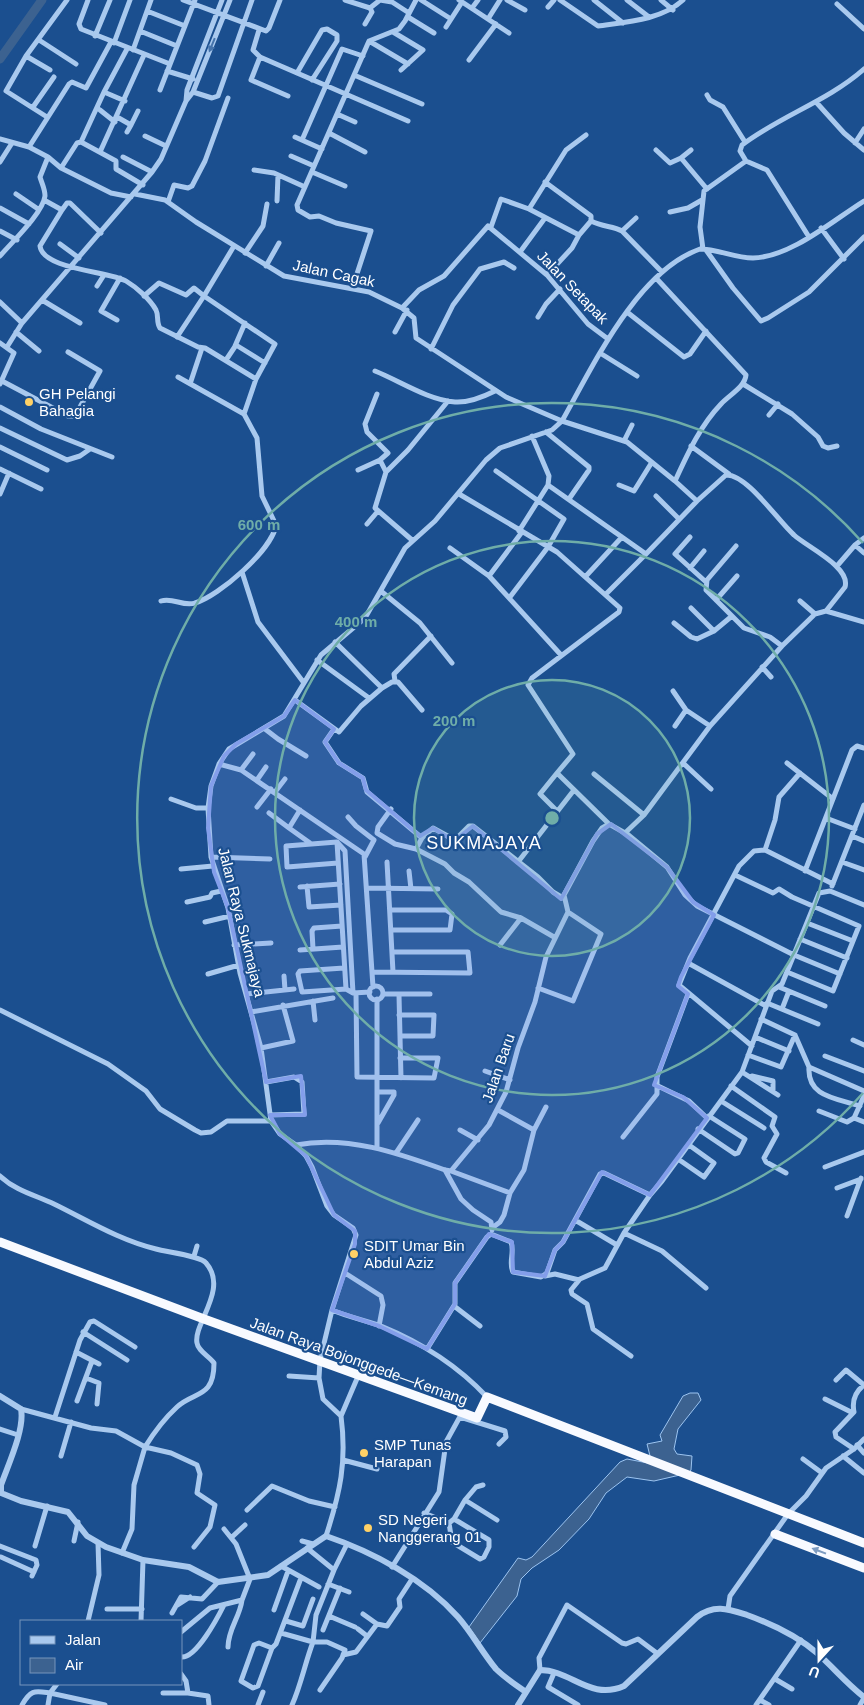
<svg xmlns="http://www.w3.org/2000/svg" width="864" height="1705" font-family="Helvetica,sans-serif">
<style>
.water{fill:#3c6290;stroke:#9cc4f0}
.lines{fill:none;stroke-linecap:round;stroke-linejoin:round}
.river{stroke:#3c6290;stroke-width:9}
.minor{stroke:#a9c9ee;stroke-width:5}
.tertiary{stroke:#a9c9ee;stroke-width:6}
.trunk{stroke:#f8faff;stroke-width:9}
.oneway{fill:#4674ac}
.oneway2{fill:#7e9cc1}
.marked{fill:#839eea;fill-opacity:0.2;stroke:#839eea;stroke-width:4;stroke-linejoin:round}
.ring{fill:none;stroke:#6fada8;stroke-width:2.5}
.poi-dot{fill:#ffd166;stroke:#1b4f8f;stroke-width:2}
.labels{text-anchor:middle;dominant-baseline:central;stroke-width:4.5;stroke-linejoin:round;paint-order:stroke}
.street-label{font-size:15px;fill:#fff;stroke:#1b4f8f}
.poi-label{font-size:15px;fill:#fff;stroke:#1b4f8f;text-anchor:start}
.quarter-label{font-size:18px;letter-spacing:1px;fill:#fff;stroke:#1b4f8f}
.centre{fill:#6fada8;stroke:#1b4f8f;stroke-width:2.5}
.ring-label{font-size:15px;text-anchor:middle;font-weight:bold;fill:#6fada8;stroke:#1b4f8f;stroke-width:4.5;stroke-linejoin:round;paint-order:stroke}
</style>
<rect width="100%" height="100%" fill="#1b4f8f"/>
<path class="water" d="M690,1393H698L701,1400L678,1429L674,1449L677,1454L692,1456L691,1470L687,1475L651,1460L647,1444L662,1441L660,1435L683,1396Z
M627,1459L653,1464L680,1475L654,1481L627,1477L606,1493L589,1519L559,1550L532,1568L521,1579L517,1596L480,1643L469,1627L518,1558L526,1560L532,1557L620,1462Z"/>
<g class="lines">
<path class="river" d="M0,59L42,0"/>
<path class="minor" d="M88,0L79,24L81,29L170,64
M183,0L266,31L269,28L280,0
M345,0L370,8
M421,0L451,19
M459,0L509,33
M507,0L525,10
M560,0L598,26C626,22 662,20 683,0
M594,0L623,23
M627,0L649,17
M661,0L673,10
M837,4L864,29
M548,7L554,0
M472,8L478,0
M147,11L185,26
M408,17L434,33
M488,19L500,0
M365,24L372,12L370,8L380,0L392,2L409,13
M446,27L462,2
M259,30L253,50L260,57L408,121
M140,31L177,46
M393,32L423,50L401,70
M95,36L110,0
M39,40L76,64
M369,41L408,64
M114,43L130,0
M133,50L151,0
M26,56L50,70
M260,57L251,80L288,96
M469,60L496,24
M167,71L193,79
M297,73L322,30L327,29L337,35V41L312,80
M354,75L422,104
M160,90L195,0
M104,92L125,101
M193,92L212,98L218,96L252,0
M707,95L710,100L723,107L745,142
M186,101L187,90L222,0
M816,102L844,133L864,150
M33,107L54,77
M100,110L115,122
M337,114L355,122
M47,117L6,91L26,56L67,0
M117,117L131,125L127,132
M131,125L138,111
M329,133L365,152
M145,136L166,146
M295,137L322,149
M0,139L29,147L48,157L61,168L111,193L131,197
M302,140L342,49L363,56
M81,142L116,161V169L143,185
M855,143L864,129
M29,147L69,84L72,82L86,88L111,42
M656,150L670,163L681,158L707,189
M100,152L144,55
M291,156L314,166
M123,157L152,172
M681,158L691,150
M746,161L740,151L742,145C780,116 828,101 864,69
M0,162L12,143
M61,168L77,143L81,142L104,92L127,49
M254,170L274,173L305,187
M312,172L345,186
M545,182L591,216V221
M16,194L38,209
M135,194L165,200L196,222L284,276L369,292L402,308L414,318L416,338L506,397L562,421L627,442L675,481L697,501L646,554L548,485L519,531
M44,200L62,210L67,203H70L101,233
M277,201L278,175
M168,202L174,185L188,188L192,186L205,161L228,98
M0,208L29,224
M529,209L566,150L586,135
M62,210L40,246C43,270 110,271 126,281C136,287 150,299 156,310C159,316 156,322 160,328L198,347L205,348L256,379
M670,212L688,208L702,200
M491,227L501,199L529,209L579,235L591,221C603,227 613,226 622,231L636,218
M821,228L844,259
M0,231L17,240
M622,231L662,272
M60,244L79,258
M234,246L204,296L275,344L256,379L244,414
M703,249L700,227L704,191L746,161L767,170L809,237
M706,250L733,288L761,321L768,318L809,292L864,237
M520,252L545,218
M245,253L263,226L267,204
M0,256C11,243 43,213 45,196C45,189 42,184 40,177L48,157
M266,266L279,243
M547,275L572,248L579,235
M656,278L746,375C745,387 729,395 721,404C700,426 688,453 675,481
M97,286L104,275
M352,289L371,231L336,223L319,216L310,217L298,210L297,205L369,41L399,29L405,21L416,0
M144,296L159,283L186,295L194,288L204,296L177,337
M42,300L80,323
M0,302L22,323
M402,308L419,290L444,276L488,226L547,275L588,324L608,339
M627,312L684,357L690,354L706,331
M538,317L546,304L560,289
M117,320L101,311L120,278
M16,332L39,351
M395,332L407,310
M0,343L14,353L0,384
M235,346L245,323
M7,347L22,323L152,172L161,159L186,101L193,92L230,0
M431,349L453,305L480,269L504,262L514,268
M600,353L637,376
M226,360L236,345L265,363
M375,371C400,381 428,400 455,402C469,403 483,397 495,391
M2,381L68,416H75L100,371L68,352
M190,384L202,348
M743,384L792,414L818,437L823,446L828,448L837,446
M377,394L365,424L367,432L388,453L380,460L386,472L375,508L412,540
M0,407L41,429L112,457
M769,415L778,404
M0,428L67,460L80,456L90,449
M546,432L589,467V470L569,499
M532,436L549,476L548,485
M624,441L632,425
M691,446L729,474
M0,447L47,470
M0,469L41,489
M358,470L380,460
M496,471L564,519L548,547L510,597
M386,472L408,450L448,401
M619,485L634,491L652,462
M0,494L9,473
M459,494L557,552L620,608L619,612L532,678L528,685L573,754L557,773L609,824L625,833L644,815L710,726L782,646L815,614L826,611L864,622
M656,496L679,519
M697,501L726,475C747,474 778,521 794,535C807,547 851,567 845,587L826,611
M367,524L378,511
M522,532L489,576L561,655
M690,537L675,554L706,582
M855,545L864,553
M736,546L707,580L706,590L744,628L770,637L782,646
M450,548L489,576
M837,566L855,545L864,538
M690,568L704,551
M242,572L258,622L304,683
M586,576L622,537
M382,592L420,623L452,663
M606,594L646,554
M716,600L737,576
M161,601C173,597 183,607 195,603C219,596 272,550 276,525L262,496L257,438L244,414L178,377
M800,601L815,614
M691,608L714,631
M674,623L691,637L697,639L714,631L732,616
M317,660L369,698
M762,667L771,677
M395,681L394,674L431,636
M382,688L392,682H398L422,710
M673,691L686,710L710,726
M295,700L339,732L361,706L382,688L335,642
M675,726L686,710
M265,729L278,739L306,756
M334,729L325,742L339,763L363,778L367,792L422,838L433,828L455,840L469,826H473L538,877L553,892L563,898
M683,763L711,789
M787,763L833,799
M219,764L241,770L364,854L373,987
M241,770L253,754
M594,774L644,815
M257,780L266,767
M275,792L285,779
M171,799L196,808H208
M257,807L271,789
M391,809L378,827L377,833L395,844L416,849L422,838
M300,810L289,828L310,843
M557,811L540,794L557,773
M269,813L289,828
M348,817L356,826L374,840L365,857
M826,818L855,829
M626,833L667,867L685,895L697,906L794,955L840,974
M852,836L864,841
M337,842L346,989L353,993L370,992
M416,849L445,864L454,873L469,882L501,912L521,918L554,937
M765,850L775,820L779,797L800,773
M211,857L270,859
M387,862L393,972
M518,862L574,790
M842,862L864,870
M338,863L287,867L286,846L337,842L345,851L353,993
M181,869L213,866
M409,871L411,889
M805,871L852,750L857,746L864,748
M735,875L773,893L779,889L792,897L859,926L833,991L787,972
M307,886L309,907L341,905
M832,886L864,805
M300,887L340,884
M367,888L438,889
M187,902L210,897L212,893L221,891
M390,910H446L452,914L450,930H391
M205,922L230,916
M807,923L853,941
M800,939L847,958
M234,945L271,943
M500,945L521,918
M313,949L312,931L314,928L342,926
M300,950L343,947
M688,963L766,1006
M344,968L300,971L298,974L302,992L346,989
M372,972L470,973L468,952H393
M208,974L239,965
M284,976L285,990
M369 993a7 7 0 1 1 14 0a7 7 0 1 1-14 0Z
M779,987L825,1006
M538,988L573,1001L601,934L568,912
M356,993L357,1077L434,1078L438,1058H400
M246,994L294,989
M383,994H430
M399,995L401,1078
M377,999V1148
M313,1001L315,1020
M767,1003L818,1024
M782,1009L789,991
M0,1010L108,1064L146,1091L160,1109L195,1130L201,1133L211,1132L227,1121H271
M251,1012L333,998
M399,1015H434L433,1036H400
M761,1019L795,1035
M795,1035L809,1067L864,1091
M755,1037L789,1051
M853,1040L864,1045
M752,1046L679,985L690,958L739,866L754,851L765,850L833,884
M261,1048L293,1041L283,1005
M748,1055L781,1067L795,1035
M825,1056L864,1071
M809,1067C807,1097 836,1098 860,1106
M485,1071L510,1080
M742,1072L778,1095
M752,1076L773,1081V1091
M266,1082L294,1077L302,1082L304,1114L270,1115
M658,1086L689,1101L707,1118
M731,1086L775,1117L772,1126L777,1134L764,1158L766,1162L786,1173
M377,1092H394V1095L378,1123
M721,1101L764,1128
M498,1110L534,1130
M819,1111L847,1122L854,1118
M854,1118L864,1096
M854,1118L864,1122
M698,1129L735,1154L738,1153L745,1139L709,1116
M460,1130L478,1140
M623,1137L657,1094V1077L688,994
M296,1145C347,1135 398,1153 445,1170L451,1171L455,1166L489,1125L506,1092L518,1048L535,1002L546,957L568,912L564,895L593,841L602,828L609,824
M396,1153L418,1120
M678,1159L704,1177L714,1163L689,1145
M825,1167L864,1152
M445,1170L461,1199L473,1210L491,1222L492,1230
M451,1171L510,1193
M0,1176C16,1191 35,1195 54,1204C87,1220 119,1240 156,1249C166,1252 201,1256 206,1263C229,1289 193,1324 197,1343C198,1351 209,1356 214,1363C214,1399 194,1391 177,1407C165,1418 153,1434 145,1447L171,1453L197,1465L200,1474L197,1493L215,1505L210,1527L194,1547
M837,1188L861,1179
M847,1216L861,1178
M575,1220L617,1245
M492,1228L500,1222L504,1215L510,1193L524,1170L534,1130L546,1107
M624,1233L662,1251L706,1288
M194,1256L197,1246
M345,1273L381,1296L383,1305L379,1326
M545,1276L555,1274L579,1280
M454,1306L480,1326
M332,1310C348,1317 365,1320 381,1326C420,1342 458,1366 487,1397
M83,1332L127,1360
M427,1349L455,1304V1283L487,1237L491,1234L511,1242C515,1252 508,1263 513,1272L541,1277L547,1273L555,1250L563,1242L600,1174L604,1173L650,1195
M76,1352L99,1364
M631,1356L593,1329L587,1304L572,1294L571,1290L580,1279L605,1268L624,1233L650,1195L662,1181L742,1072L772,991L782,984L819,893L830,891L864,905
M289,1376L319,1378
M86,1378L99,1383L97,1404
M836,1380L846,1370L864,1385
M825,1399L853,1413
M77,1401L92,1361
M21,1409L91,1428L116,1431L145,1447L134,1485L132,1529L122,1553
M341,1416L359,1374
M55,1417L80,1340L90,1322L94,1321L135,1347
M460,1417L505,1431L506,1437L499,1444
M0,1429L18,1435
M857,1445L864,1453
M854,1449L836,1437L835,1432L854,1412C852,1402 855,1392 864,1385
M61,1456L71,1422
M843,1456L864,1473
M803,1459L822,1473
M343,1460L377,1469
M465,1500L476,1487L483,1485
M247,1510L272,1486L309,1501L335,1507
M424,1513L449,1523L452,1542L480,1559L484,1557L489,1547V1540L454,1519L449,1523
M454,1519L465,1500L497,1520
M326,1536C340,1493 347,1462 341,1416L323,1399L319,1378L320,1360L332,1310L356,1235L353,1228L334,1215L327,1206L312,1167L306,1156L296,1145L280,1134L271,1121L261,1048L240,973L228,908L211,857L208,808L211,786L219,764L229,749L284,716L321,655L365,618L405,548L435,521L486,460L500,448L552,430L562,421C593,366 637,271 700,249C717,249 735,258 753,258C791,257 832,221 864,201
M232,1537L245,1525
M74,1541L78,1522
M302,1541L313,1544
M0,1546L36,1560L37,1565L32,1576
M35,1546L47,1506
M307,1548L334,1570L316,1615L313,1642H327L345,1650L342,1658L320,1690
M1,1557L34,1572
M281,1566L319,1587
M392,1567L439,1492L446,1442L462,1413
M334,1570L347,1544
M328,1584L349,1592
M176,1606L190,1597
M107,1609H142
M728,1609L730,1596L788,1514L806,1496L826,1468L854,1449L864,1439
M274,1610L288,1571
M172,1613L181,1597L202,1599L218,1582
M363,1614L377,1624
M329,1616L355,1627
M88,1621L99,1575L98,1543
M141,1621L143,1560
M286,1621L303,1626L313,1599
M358,1629L367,1636
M323,1630L340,1588
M181,1632L210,1608L242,1600L250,1579L236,1544L224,1529
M281,1633L313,1642C305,1663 301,1685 292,1705
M228,1647C228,1629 240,1617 242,1600
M272,1648L258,1686L253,1688L241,1681L254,1645L259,1643L272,1648L276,1644L301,1578
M343,1655L356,1652L377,1624L387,1626L400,1607L399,1599L412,1579
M181,1657C196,1659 218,1617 224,1605
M540,1670L539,1658L567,1605L622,1643L626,1644L638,1639L658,1654
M554,1673L548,1687L578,1705
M181,1674L186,1681L188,1693L208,1696L209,1705
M775,1679L792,1689
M163,1693H188
M760,1700L769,1705
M22,1705C31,1689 35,1691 50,1693L57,1684
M48,1705L50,1693L105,1705
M258,1705L263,1692
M756,1705L801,1640
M860,1705L864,1698"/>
<path class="tertiary" d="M0,1396L21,1409C25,1429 8,1465 1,1485V1493L21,1501L68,1512L87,1536L106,1547L143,1560L189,1567L218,1582L268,1575L326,1536C373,1552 424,1579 458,1617C472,1633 482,1652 496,1669C505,1678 516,1685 526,1692
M518,1705L540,1670C571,1670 590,1701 624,1686L697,1617C714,1604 728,1609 747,1615C772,1624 796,1635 817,1653C833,1667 847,1684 864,1697"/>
<path class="trunk" d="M0,1242L204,1319L477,1418L487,1397L864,1543
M775,1534L864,1568"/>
</g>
<defs><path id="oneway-solid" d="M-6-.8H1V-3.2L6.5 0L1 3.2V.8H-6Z" transform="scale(1.25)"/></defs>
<use class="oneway" href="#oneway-solid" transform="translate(212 45) rotate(112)"/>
<use class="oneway2" href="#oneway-solid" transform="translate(819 1551) rotate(-159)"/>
<path class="marked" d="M295,700L334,729L325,742L339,763L363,778L366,790L420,836L433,828L454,841L473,826L561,899L597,834L611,824L667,867L693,902L714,915L681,977L678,986L688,994L654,1085L683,1097L707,1118L650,1195L602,1172L563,1242L555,1250L545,1276L513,1272L512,1242L489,1234L455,1283V1304L427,1349L379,1326L332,1310L355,1244V1231L334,1215L306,1156L280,1134L270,1115H305L301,1076L266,1082L228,908L214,872L208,828L211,786L224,756L236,744L284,716Z"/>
<circle cx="552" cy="818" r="138" fill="#6fada8" fill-opacity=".12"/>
<g class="ring">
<circle cx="552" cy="818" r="138"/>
<circle cx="552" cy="818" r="277"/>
<path d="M863 1093A415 415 0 1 1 863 543"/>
</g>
<g class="poi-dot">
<circle cx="29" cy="402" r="5"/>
<circle cx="354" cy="1254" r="5"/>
<circle cx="364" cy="1453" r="5"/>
<circle cx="368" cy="1528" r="5"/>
</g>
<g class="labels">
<g class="street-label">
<text transform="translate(334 273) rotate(12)">Jalan Cagak</text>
<text transform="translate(573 287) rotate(46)">Jalan Setapak</text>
<text transform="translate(242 922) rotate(76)">Jalan Raya Sukmajaya</text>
<text transform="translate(498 1068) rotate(-71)">Jalan Baru</text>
<text transform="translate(359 1361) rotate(20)">Jalan Raya Bojonggede—Kemang</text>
</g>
<g class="poi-label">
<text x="39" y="393">GH Pelangi<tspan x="39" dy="17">Bahagia</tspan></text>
<text x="364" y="1245">SDIT Umar Bin<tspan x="364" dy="17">Abdul Aziz</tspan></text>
<text x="374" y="1444">SMP Tunas<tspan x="374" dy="17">Harapan</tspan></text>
<text x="378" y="1519">SD Negeri<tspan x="378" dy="17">Nanggerang 01</tspan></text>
</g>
<g class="quarter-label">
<text x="484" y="843">SUKMAJAYA</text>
</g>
</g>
<circle cx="552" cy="818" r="8" class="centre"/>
<g class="ring-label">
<text x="259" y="530">600 m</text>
<text x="356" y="627">400 m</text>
<text x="454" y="726">200 m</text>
</g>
<rect x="20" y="1620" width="162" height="65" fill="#1b4f8f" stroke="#7695bc"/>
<rect x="30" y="1636" width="25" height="8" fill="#a9c9ee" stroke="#7695bc"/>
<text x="65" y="1645" font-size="15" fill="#ffffff">Jalan</text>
<rect x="30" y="1658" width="25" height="15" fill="#3c6290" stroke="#7695bc"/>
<text x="65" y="1670" font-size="15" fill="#ffffff">Air</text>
<g transform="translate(819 1660) rotate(201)" stroke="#1b4f8f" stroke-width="4" paint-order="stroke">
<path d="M0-4L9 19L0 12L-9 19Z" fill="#ffffff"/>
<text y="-8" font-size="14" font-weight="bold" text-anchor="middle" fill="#ffffff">U</text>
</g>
</svg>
